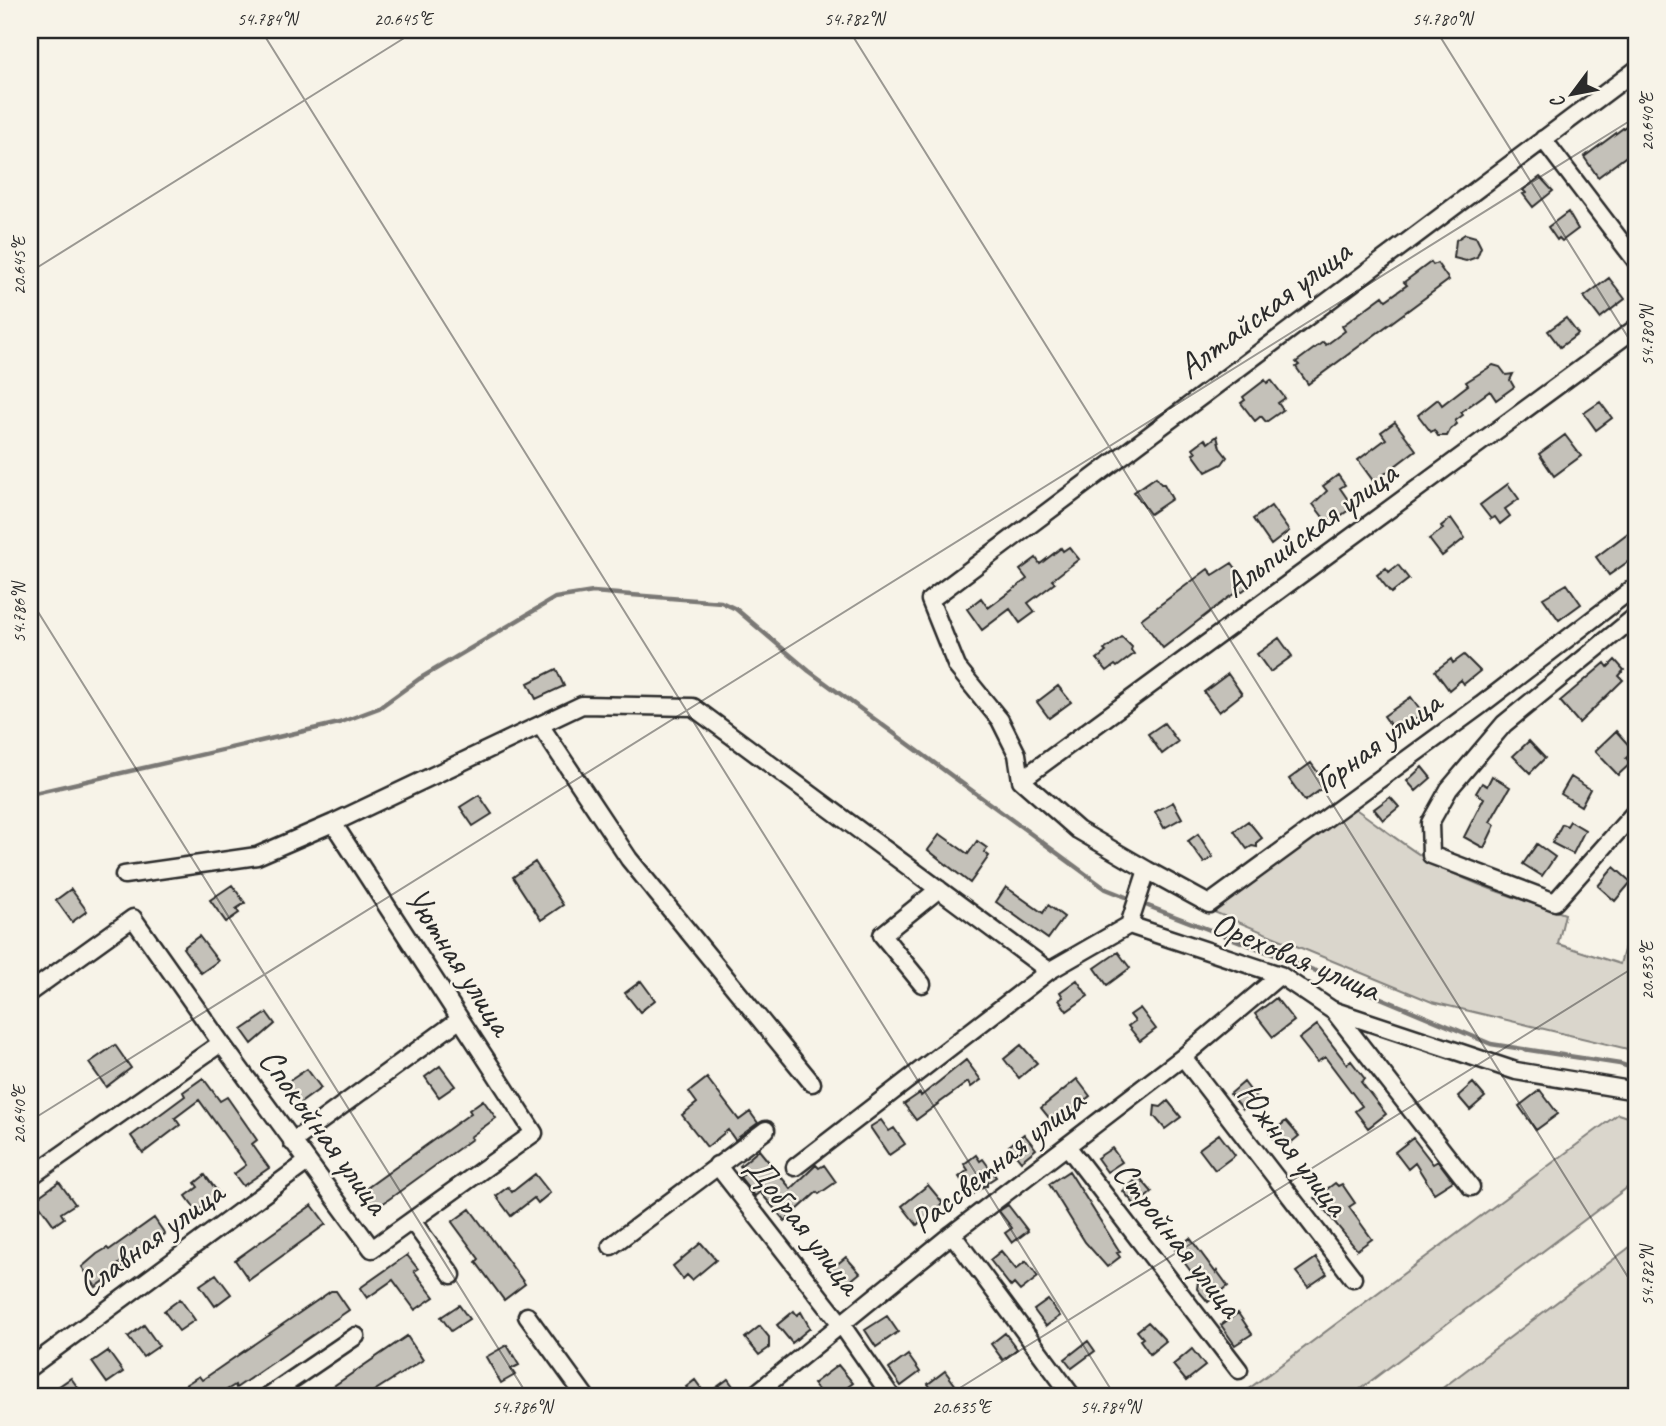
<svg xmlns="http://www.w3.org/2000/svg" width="1666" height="1426" font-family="Caveat,sans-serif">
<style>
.green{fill:#dad6cc;stroke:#82807c;stroke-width:2}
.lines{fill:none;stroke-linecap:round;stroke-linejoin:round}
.stream{stroke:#7a7874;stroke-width:4.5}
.building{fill:#c4c1b9;stroke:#2b2b2b;stroke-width:2}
.minor-casing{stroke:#2b2b2b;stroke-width:21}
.minor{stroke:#f7f3e8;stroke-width:16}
.ticks{fill:none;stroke:#2b2b2b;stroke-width:2;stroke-opacity:0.45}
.labels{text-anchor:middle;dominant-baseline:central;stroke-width:5;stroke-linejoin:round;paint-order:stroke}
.street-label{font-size:35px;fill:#2b2b2b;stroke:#f7f3e8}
.neatline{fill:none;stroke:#2b2b2b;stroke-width:2.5}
.ticks-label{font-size:18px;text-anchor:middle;fill:#2b2b2b}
</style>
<rect width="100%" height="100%" fill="#f7f3e8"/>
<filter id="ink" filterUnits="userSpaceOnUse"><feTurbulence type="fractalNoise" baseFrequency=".0143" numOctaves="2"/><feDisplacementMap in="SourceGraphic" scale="14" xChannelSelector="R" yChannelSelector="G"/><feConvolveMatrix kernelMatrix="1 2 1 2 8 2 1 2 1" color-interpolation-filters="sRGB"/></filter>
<g filter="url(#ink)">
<path class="green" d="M1354,808C1378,824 1400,843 1425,858C1468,885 1518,898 1565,914L1558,944L1620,964L1636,909V1051L1432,1002L1214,912Z
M1618,1114L1636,1120V1181L1351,1396H1239Z
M1636,1242V1396H1432L1626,1250Z"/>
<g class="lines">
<path class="stream" d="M30,794L339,723L379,708L419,679L555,598L593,592L721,602L736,609L809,671L1106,889L1126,897
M1148,906L1321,973L1491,1044L1620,1064L1636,1069"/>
</g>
<path class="building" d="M1626,126L1636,139V149L1598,177L1584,157Z
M1540,177L1553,191L1533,207L1523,194L1526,193L1523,190Z
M1568,212L1578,229L1562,241L1559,238L1557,240L1548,227Z
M1465,234L1476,237L1481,247L1477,257L1466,261L1454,258L1456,240Z
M1431,262L1433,265L1437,263L1449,280L1308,384L1296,367L1299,365L1296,362L1323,342L1326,345L1345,331L1342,326L1383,296L1386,300L1407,285L1404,282Z
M1609,278L1625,299L1600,318L1584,297Z
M1566,318L1578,334L1560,347L1548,331Z
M1493,365L1500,367L1506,375L1513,374L1510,380L1514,387L1496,400L1490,391L1461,412L1463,415L1455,421L1457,424L1450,430L1447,436H1438L1434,430L1431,432L1418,415L1438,399L1442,405L1468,385L1466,382Z
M1265,380L1267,383L1271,380L1285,398L1278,403L1283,410L1266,422L1261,416L1255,421L1241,403L1245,400L1243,397Z
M1600,402L1612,418L1596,430L1584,413Z
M1395,422L1416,450L1374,482L1358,460L1386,439L1381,432Z
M1565,435L1581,456L1554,476L1539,454Z
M1217,436L1220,448L1227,457L1222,464L1206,472L1193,454L1196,452L1193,448L1205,439L1208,443Z
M1338,475L1345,485L1340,488L1353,507L1336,519L1334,516L1326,521L1313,504L1327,491L1323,486Z
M1156,477L1161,484H1164L1172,499L1150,514L1134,492Z
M1508,484L1519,499L1505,509L1510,516L1500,524L1495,517L1491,519L1480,505Z
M1271,506L1289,531L1271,545L1253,519Z
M1451,518L1465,538L1442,556L1429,539L1443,529L1441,526Z
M1636,527V556L1609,575L1596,557Z
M1069,547L1079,559L1052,580L1055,583L1028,603L1035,612L1020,623L1010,609L982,630L967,609L981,598L988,608L1027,579L1020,570L1036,558L1040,564L1061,548L1063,551Z
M1232,563L1249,586L1236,596L1234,594L1229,597L1163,648L1141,619L1208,569L1213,575Z
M1398,565L1409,579L1391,593L1377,575L1386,568L1389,572Z
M1567,584L1581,604L1559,620L1543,598Z
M1122,637L1132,647L1131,650L1134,654L1117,667L1115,665L1107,671L1097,659L1106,652L1104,650Z
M1279,638L1292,656L1270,672L1257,654Z
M1464,655L1480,671L1464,684L1461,680L1449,690L1435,671L1451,659L1453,663Z
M1615,660L1624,670L1619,676L1623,680L1579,723L1560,701L1605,663L1608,667Z
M556,669L564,686L536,699L528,683Z
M1228,674L1242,694L1219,712L1204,692Z
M1058,686L1071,702L1049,718L1037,702Z
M1411,697L1423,713L1396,733L1384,716Z
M1164,723L1178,742L1162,754L1148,734Z
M1616,731L1634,751L1626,758L1631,763L1618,775L1595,751Z
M1529,741L1545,758L1530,773L1513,756Z
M1311,763L1327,785L1305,801L1289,779Z
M1422,767L1431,778L1416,791L1407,781Z
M1492,776L1510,787L1490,822L1495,825L1484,848L1464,837L1484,798L1476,793L1482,783L1487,786Z
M1571,777L1590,789L1581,806L1561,794Z
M479,795L492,814L473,826L460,807Z
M1390,797L1399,807L1383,820L1374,809Z
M1173,802L1182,818L1164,828L1155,812Z
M1248,821L1262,838L1257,842V847L1252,846L1247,849L1234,831Z
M1570,821L1585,830L1573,854L1552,843L1562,824L1567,826Z
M940,834L968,854L977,841L987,848L984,852L989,856L970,883L928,850Z
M1198,834L1213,857L1204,863L1188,841Z
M1537,844L1555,857L1542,876L1523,864Z
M535,862L563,905L541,920L513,877Z
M1614,867L1631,882L1615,901L1598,886Z
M232,885L245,903L236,909L239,913L226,922L210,900Z
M1006,887L1043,913L1048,905L1064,917L1048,939L996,902Z
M71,889L87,911L72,922L56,900Z
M199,936L218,961L201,973L183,948Z
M1118,952L1130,968L1107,985L1095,968Z
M1077,980L1088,996L1067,1011L1059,1000L1063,997L1060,992Z
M641,981L655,1000L640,1012L625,993Z
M1276,998L1294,1021L1273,1037L1255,1014Z
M1140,1008L1156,1029L1140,1041L1128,1026L1135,1021L1130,1015Z
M267,1013L275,1024L252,1044L242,1030Z
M1317,1025L1347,1064L1351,1061L1365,1079L1361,1082L1386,1114L1368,1128L1355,1111L1362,1106L1325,1057L1317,1062L1299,1039Z
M115,1045L131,1068L106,1087L89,1063Z
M1021,1045L1037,1063L1019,1078L1004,1059Z
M966,1060L981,1080L971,1087L968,1082L916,1120L904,1104L920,1093L921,1096Z
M440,1066L455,1086L439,1097L425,1077Z
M307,1069L321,1088L299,1104L285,1084Z
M203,1078L220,1101L227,1097L257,1140L252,1144L269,1168L243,1186L234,1174L246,1165L199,1100L175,1118L180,1125L143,1153L131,1136L185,1096L183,1092Z
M707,1078L739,1120L750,1112L758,1123L735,1140L728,1130L707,1147L682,1115L697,1103L689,1092Z
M1077,1079L1090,1096L1054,1124L1041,1108Z
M1244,1082L1256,1098L1243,1109L1230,1094Z
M1473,1083L1485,1097L1470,1110L1458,1096Z
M1540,1090L1558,1114L1536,1130L1519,1106Z
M483,1100L496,1118L470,1137L472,1139L374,1210L360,1193L471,1113L469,1110Z
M1168,1101L1181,1117L1165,1129L1154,1116L1155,1106L1161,1107Z
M881,1120L889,1131L894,1128L905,1144L889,1155L870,1127Z
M1286,1121L1299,1136L1282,1150L1270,1134Z
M1024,1134L1036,1149L1021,1161L1009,1146Z
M1219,1134L1235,1155L1215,1170L1199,1149Z
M1413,1138L1433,1164L1438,1161L1453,1181L1434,1193L1415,1163L1408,1169L1395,1152Z
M1112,1148L1122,1162L1107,1172L1097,1158Z
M759,1150L791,1189L816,1165L819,1168L824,1165L836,1182L819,1194L817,1192L785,1221L760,1192L755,1196L740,1177L745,1173L740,1166Z
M976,1155L980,1161L983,1159L996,1177L987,1183V1186H984L972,1195L959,1177L968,1170L964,1164Z
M1069,1171L1120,1252L1117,1253L1120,1257L1107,1267L1085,1242L1049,1184Z
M535,1174L550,1193L538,1203L534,1198L511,1216L496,1196L508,1187L512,1192Z
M205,1175L220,1195L197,1211L186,1196L198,1187L195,1183Z
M1139,1177L1152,1192L1136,1206L1123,1191Z
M59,1182L75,1204L61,1213L64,1218L54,1225L35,1199Z
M1335,1183L1338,1186L1342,1184L1355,1203L1349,1207L1372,1239L1357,1250L1315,1198Z
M928,1185L943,1203L927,1216V1224L920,1222L917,1225L902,1206Z
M312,1205L326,1224L249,1280L235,1260Z
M1008,1205L1028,1231L1012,1243L1005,1233L1012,1228L999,1211Z
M470,1209L525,1284L504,1300L476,1262L479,1259L452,1222Z
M154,1218L165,1234L145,1249L143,1246L119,1264L122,1268L96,1287L82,1267L97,1254L107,1248L109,1250Z
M1190,1238L1216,1273L1217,1271L1228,1286L1208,1302L1197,1289L1198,1281L1175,1250Z
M701,1243L716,1260L692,1280L687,1275L683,1279L673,1266Z
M1001,1251L1016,1269L1026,1261L1038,1277L1020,1291L1014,1284L1011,1287L990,1260Z
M407,1255L418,1269L414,1271L434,1297L415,1310L393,1280L367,1298L360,1288Z
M846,1257L860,1273L844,1286L830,1270Z
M1316,1258L1327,1274L1308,1287L1296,1272Z
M216,1274L231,1294L215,1306L200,1285Z
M331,1291H336L349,1310L236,1388L235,1385L217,1396H189L182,1387L199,1376L202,1380Z
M180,1299L195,1320L179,1331L164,1311Z
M1048,1300L1060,1316L1046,1326L1034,1310Z
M459,1305L469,1319L451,1331L441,1317Z
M794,1311L797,1315L801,1312L810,1328L792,1343L777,1325Z
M1238,1313L1252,1334L1235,1345L1221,1325Z
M887,1316L898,1332L876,1347L865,1330Z
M1148,1322L1166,1341L1150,1354L1140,1340L1143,1338L1137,1331Z
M144,1325L159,1346L143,1357L128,1337Z
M760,1326L769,1337V1348L759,1355L745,1338Z
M1005,1333L1017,1349L1003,1360L991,1344Z
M407,1336L423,1360L366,1396H319Z
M1088,1341L1095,1351L1072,1368L1065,1359Z
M507,1345L519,1365L511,1369L515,1375L501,1383L486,1357Z
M1192,1349L1205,1366L1186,1381L1173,1365Z
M108,1351L123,1372L107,1383L92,1362Z
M908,1355L920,1372L901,1386L889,1369Z
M838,1365L853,1383L836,1396H823L813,1384Z
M945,1371L959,1390L951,1396H937L928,1384Z
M71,1378L84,1396H61L55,1389Z
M728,1379L740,1396H693L686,1387L695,1380L706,1395Z"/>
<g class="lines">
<defs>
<path id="minor" d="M1543,139L1636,261
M1636,616L1504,724L1449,789L1430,823L1431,855L1555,902L1636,811
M540,725L629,859L812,1083
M1021,780L1636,328
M1147,870L1209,904L1481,705L1636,586
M124,875L257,856L333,823L582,705L693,707L1049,971
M1129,925L1147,870L1078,830L1021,780L1017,754L1000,720L957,667L930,600L1636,70
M922,984L882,935L939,889
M30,992L133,918L221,1043L30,1177
M1333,1010L1471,1187
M221,1043L372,1249L534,1133L333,823
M1183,1057L1353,1278
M292,1142L459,1020
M1067,1146L1239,1370
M717,1165L841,1324L891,1396
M795,1167L1049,971L1129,925L1280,975L1332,1010L1516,1071L1636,1091
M412,1221L452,1275
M952,1234L1072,1396
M611,1246L766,1130
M527,1316L585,1396
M30,1367L307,1162
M268,1396L356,1336
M753,1396L952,1234L1183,1057L1280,975"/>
</defs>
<use href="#minor" class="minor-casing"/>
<use href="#minor" class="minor"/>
</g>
</g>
<path class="ticks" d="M261,30L1115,1396M849,30L1636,1290M1436,30L1636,350M30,272L417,30M30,599L528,1396M30,1121L1636,117M947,1396L1636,966"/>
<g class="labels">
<g class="street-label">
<text transform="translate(1264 309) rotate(-37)">Алтайская улица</text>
<text transform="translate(1310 529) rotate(-36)">Альпийская улица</text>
<text transform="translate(1377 742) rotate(-36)">Горная улица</text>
<text transform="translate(1296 956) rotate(23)">Ореховая улица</text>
<text transform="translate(459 961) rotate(57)">Уютная улица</text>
<text transform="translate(324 1131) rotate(54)">Спокойная улица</text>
<text transform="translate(1293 1149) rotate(52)">Южная улица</text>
<text transform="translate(997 1161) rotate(-38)">Рассветная улица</text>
<text transform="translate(804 1225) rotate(52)">Добрая улица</text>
<text transform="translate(150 1239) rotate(-36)">Славная улица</text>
<text transform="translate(1178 1239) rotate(52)">Стройная улица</text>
</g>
</g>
<rect width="1666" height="1426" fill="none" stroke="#f7f3e8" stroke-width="77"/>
<g transform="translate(1572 94) rotate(238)" stroke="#f7f3e8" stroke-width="5" paint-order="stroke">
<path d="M0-5L12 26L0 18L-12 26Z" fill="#2b2b2b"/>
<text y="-10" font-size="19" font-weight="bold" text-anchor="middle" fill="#2b2b2b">С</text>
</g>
<rect x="38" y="38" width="1590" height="1350" class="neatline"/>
<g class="ticks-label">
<text x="267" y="25">54.784°N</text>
<text x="403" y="25">20.645°E</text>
<text x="854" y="25">54.782°N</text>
<text x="1442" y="25">54.780°N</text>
<text transform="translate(1647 122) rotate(-90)" y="6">20.640°E</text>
<text transform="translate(19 266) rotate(-90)" y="6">20.645°E</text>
<text transform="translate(1647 336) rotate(-90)" y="6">54.780°N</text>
<text transform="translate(19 613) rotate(-90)" y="6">54.786°N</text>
<text transform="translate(1647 971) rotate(-90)" y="6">20.635°E</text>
<text transform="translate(19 1115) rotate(-90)" y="6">20.640°E</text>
<text transform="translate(1647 1276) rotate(-90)" y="6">54.782°N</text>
<text x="522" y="1413">54.786°N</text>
<text x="961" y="1413">20.635°E</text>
<text x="1110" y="1413">54.784°N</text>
</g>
</svg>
